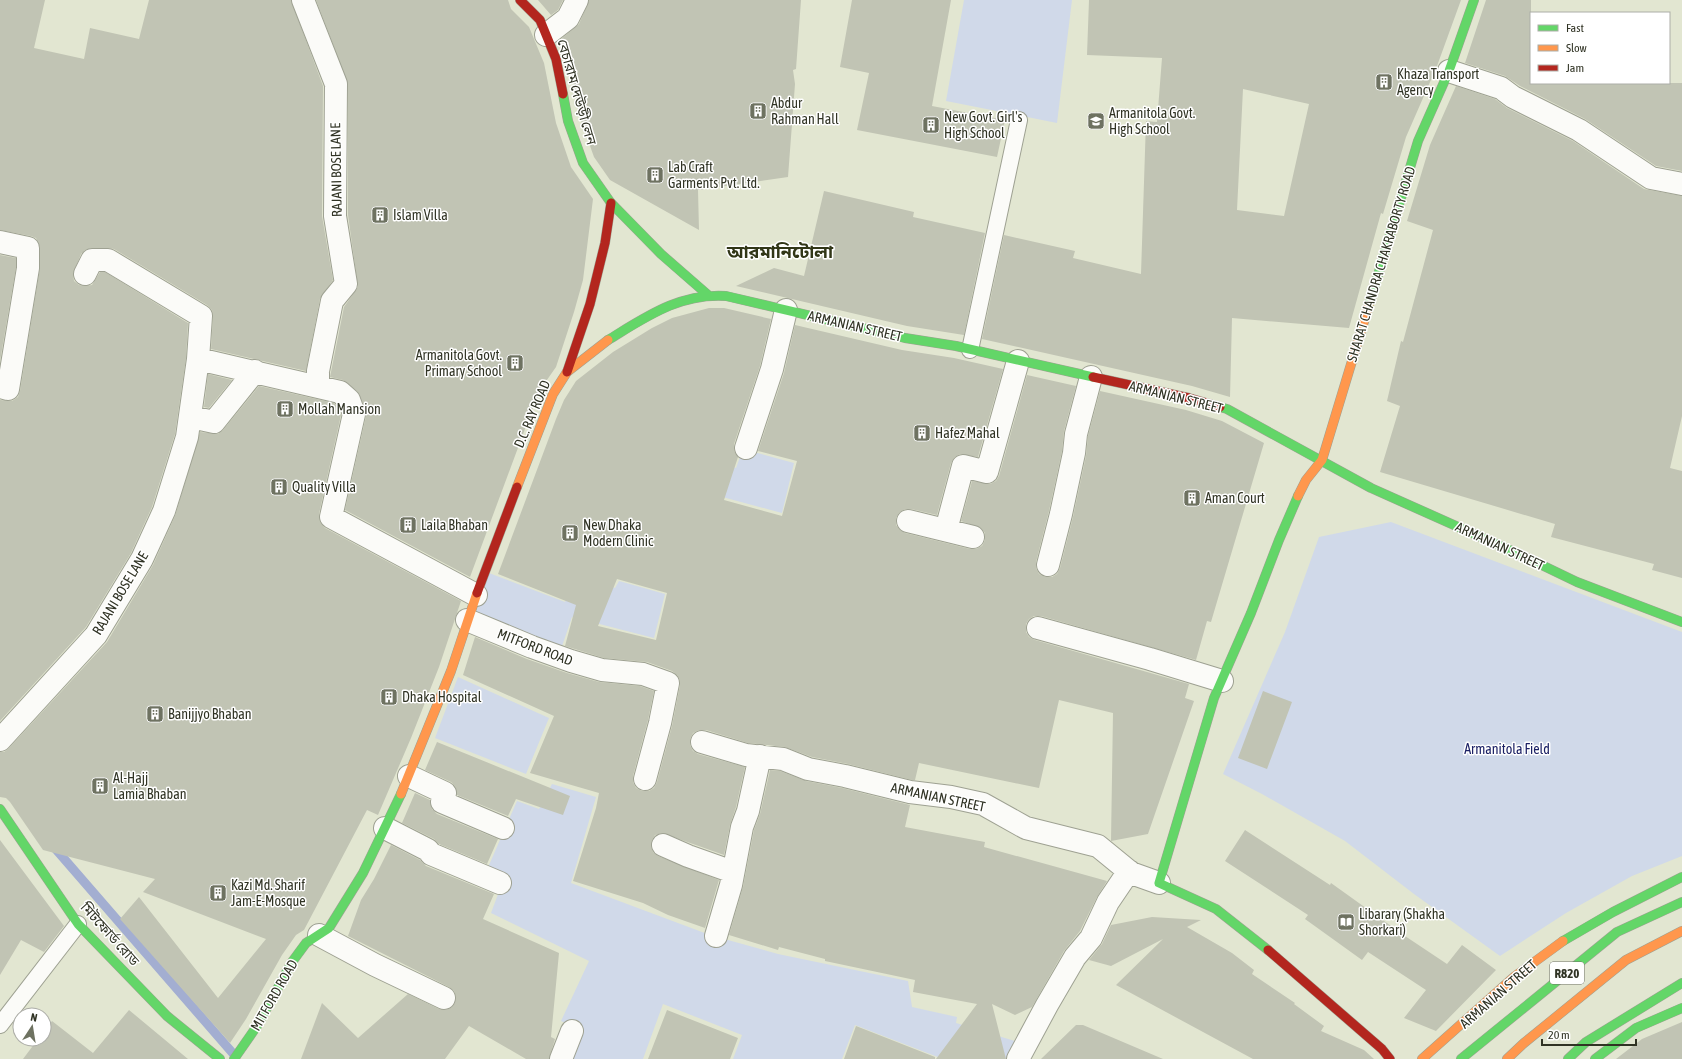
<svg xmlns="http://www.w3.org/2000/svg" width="1682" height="1059" font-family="'Asap Condensed','Noto Sans Bengali',sans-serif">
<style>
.green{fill:#d0d9e9}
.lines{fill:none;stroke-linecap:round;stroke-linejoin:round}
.stream{stroke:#a3aed1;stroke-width:9}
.building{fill:#c1c4b4;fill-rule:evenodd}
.lane-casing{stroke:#9ea192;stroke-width:18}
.street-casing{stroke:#9ea192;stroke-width:24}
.fast-casing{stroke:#9ea192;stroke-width:10}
.slow-casing{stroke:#9ea192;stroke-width:10}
.jam-casing{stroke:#9ea192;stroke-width:10}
.lane{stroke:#fbfbf8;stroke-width:16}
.street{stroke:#fbfbf8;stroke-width:22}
.fast{stroke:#63d668;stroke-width:9}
.slow{stroke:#ff974d;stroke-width:9}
.jam{stroke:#b3261e;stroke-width:9}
.labels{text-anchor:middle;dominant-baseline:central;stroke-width:3;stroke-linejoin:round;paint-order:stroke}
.shield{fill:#fff;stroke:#6e7066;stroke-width:1}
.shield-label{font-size:13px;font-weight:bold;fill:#303324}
.poi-label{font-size:14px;fill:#303324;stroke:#fff;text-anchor:start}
.street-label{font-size:14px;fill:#303324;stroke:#fff}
.park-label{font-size:14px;fill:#1b2064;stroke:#fff}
.district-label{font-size:18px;font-weight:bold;fill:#313617;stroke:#fff}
</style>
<rect width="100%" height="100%" fill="#e2e6d1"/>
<path class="green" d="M964,0H1072L1057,123L946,101Z
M743,449L794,463L782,513L704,492L713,460L736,468Z
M1391,522L1682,632V856L1632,876L1566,913L1500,956L1414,894L1345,841L1262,794L1223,774L1285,632L1319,537Z
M489,573L565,602L578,574L615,588L619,581L665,594L654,638L572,617L560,652L473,619Z
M458,677L549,718L526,774L435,738Z
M552,784L596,797L571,883L710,935L778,954L908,981L912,1007L957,1017L956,1023L1021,1043L1013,1059H943L855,1025L842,1059H733L742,1035L663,1004L643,1059H570L579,1029L561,1021L589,961L491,913L503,881L486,872L517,801L539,809Z"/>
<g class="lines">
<path class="stream" d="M53,846L236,1057"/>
</g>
<path class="building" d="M0,0H45L34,48L84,59L90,28L139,39L149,0H291L323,86L322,216L333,280L320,299L306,371L211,349L213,316L212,310L207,305L114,249L108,248H92L85,250L81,254L73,274L74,281L79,285L85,286L92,285L100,272H105L188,323L186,358L175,434L152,507L131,553L86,627L0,721V400L12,401L18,397L20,391L40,268V248L36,238L31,236L0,230Z
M316,0H508L511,9L529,27L544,63L556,123L571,167L593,199L583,280L574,312L556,367L542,387L532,410L470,577L345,510L366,416V410L357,391L343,380L330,377L344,307L358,287L348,215V84Z
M538,0H563L558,10L551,15Z
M589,0H801L796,69L793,70L795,84L788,177L698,190L699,230L610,180L594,157L580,118L568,56L561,39L579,24Z
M852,0H951L932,106L1005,120L997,157L857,130L869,73L840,67Z
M1089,0H1461L1437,66L1406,137L1383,214L1381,213L1349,328L1232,318L1230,397L1192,386L982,339L1004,235L1075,251L1073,258L1141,274L1146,121L1157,122L1162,58L1087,55ZM1243,89L1309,104L1284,216L1237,210Z
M1486,0H1531V83H1682V171L1656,166L1585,119L1520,86L1505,76L1465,63Z
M1456,86L1495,99L1507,108L1573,141L1644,189L1682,196V416L1670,468L1682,471V578L1652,570L1654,564L1551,537L1555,524L1380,472L1400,406L1387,401L1401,341L1403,342L1433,230L1407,221L1430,145Z
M824,191L914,212L913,217L985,233L964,335L907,326L736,286L774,268L804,276Z
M0,255L16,258V267L0,361Z
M709,308H724L771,319L760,366L734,444V451L738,457L724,500L782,516L797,461L758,451L784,373L795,325L902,350L954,358L1003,369L978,457L960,454L954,458L951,463L937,515L911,509H905L899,513L896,518V525L900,530L905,533L970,549H976L982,546L985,540V533L981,528L961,521L972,481L990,484L996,481L999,476L1027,375L1076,386L1064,431L1062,451L1049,511L1036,562V568L1039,574L1045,577H1052L1057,574L1060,568L1073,517L1086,456L1088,436L1100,391L1186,410L1222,421L1264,443L1211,622L1207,621L1196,660L1041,616H1034L1029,619L1026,624V632L1029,637L1035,640L1189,684L1185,698L1194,701L1148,834L1111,841L1113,713L1059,700L1039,788L919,763L915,780H912L848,764L812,757L785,747L748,743L706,730H699L693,733L690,739V745L693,751L698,754L745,767L736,807L730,825L724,855L662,833L655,835L652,840L651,846L653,852L658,856L719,880L705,928L668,915L643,903L573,881L596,808L599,793L530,773L554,716L463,675L475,637L527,659L567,673L599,682L640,686L654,691L648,720L633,776V782L636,788L642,791H649L654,788L657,782L672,726L680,685V680L677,675L672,671L647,662L604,658L565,646L576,605L498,574L556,419L564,400L576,381L613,352L652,328L672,318ZM617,579L667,593L656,640L598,626Z
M208,374L232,380L209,408L204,407Z
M259,386L334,403L338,407L341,415L319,514L320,522L325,528L461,601L439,667L411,738L378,815L367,810L304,930L296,935L282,955L246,1019L230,1043L120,919L139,897L218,998L266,939L143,892L155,879L43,850L10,802L6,798L0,797V752H4L9,748L107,642L153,565L175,516L200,432L218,434L223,430Z
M1263,691L1292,702L1267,769L1238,758Z
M437,742L570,796L563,815L516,799L508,816L457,795L455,786L451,782L425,770Z
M770,770L780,771L806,781L842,788L910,805L905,827L985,842L984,847L1107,881L1097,897L1080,931L1064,951L1032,1007L1015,1015L992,1004L1006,1059H936L977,1004L913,992L915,980L825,961V959L779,947L778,950L729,935L743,887L754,830L760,814Z
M415,793L430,800L432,809L437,814L498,839L487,864L439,844L434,839L402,823Z
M1245,830L1330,885L1331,883L1405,936L1447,964L1462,945L1496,970L1436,1031L1404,1018L1426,990L1368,952L1362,960L1305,919L1308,915L1225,861Z
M0,840L64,926L44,952L21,940L0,975Z
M391,845L420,860L426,866L494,894L483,919L559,953L551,1037L555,1039L549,1059H526L469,1026L445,1059H301L322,1003L358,1038L408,994L439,1009L445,1010L451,1008L455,1003L456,997L454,991L449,987L348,936L361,900L374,879Z
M1152,917L1201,920L1187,927L1232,953L1254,970L1252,974L1295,1003L1294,1004L1324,1026L1321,1031L1364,1050L1374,1059H1253L1116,985L1163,939L1111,966L1089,960L1102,944L1111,925Z
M129,1010L188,1059H23L38,1039H44V1032L52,1021L93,1053Z
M667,1010L738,1038L730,1059H648Z
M1682,1022V1059H1616L1642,1039Z
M1076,1025H1083L1163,1059H1041Z
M856,1026L935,1057V1059H844Z"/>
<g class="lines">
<defs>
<path id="lane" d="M970,350L1019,120
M0,1025L78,924"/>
<path id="street" d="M303,0L336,84L335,216L346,284L332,301L318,371V386
M546,35L568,18L577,0
M1449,71L1501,88L1513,97L1579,130L1651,178L1682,184
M0,242L28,248V268L8,389L0,387
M198,359L340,392L349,400L354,414L331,517L476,595
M191,417L214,422L255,371
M746,448L772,369L786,310
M908,521L973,537
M946,530L963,466L987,472L1018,361
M1048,565L1061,514L1074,453L1076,434L1091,377
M467,620L532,647L571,661L602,670L643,674L668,683L660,723L645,779
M1038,628L1150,659L1222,681
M0,740L96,635L142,559L164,511L187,437L198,359L201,316L108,260H92L85,274
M702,742L746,755L783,759L808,769L845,776L910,792L951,797L983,804L1026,828L1098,846L1131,873L1159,883
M409,776L445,793L442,802L503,828
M385,828L428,850L431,854L500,883
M663,845L688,856L733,872
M319,935L375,965L444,998
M716,936L731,885L742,827L748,811L760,756
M561,1059L572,1031
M1018,1059L1047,1005L1075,957L1091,938L1108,902L1129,871"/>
<path id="fast" d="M563,94L568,121L583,163L611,203L661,254L708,295
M1369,305L1418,141L1449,71L1474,0
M608,340C646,317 679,293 726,296L905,338L956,346L1093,377
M1220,407L1227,409L1371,488L1521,555L1577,582L1682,622
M0,809L78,924L167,1016L220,1059
M1563,941L1613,912L1682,877
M1268,950L1216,909L1159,883L1214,698L1251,613L1279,540L1298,496
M234,1059L257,1026L292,962L306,943L329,928L363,873L401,794
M1461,1059L1617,932L1682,902
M1568,1059L1586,1042L1682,983
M1595,1059L1636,1028L1682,1008"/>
<path id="slow" d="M517,487L553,394L567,372L608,340
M1298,496L1306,480L1322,460L1369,305
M401,794L451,671L477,593
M1422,1059L1514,977L1563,941
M1507,1059L1524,1043L1626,960L1682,931"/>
<path id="jam" d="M520,0L540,20L556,59L563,94
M567,372L590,304L605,243L611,203
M1093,377L1189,398L1220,407
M477,593L517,487
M1268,950L1382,1049L1390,1059"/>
</defs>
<use href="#lane" class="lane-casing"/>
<use href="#street" class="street-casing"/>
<use href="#fast" class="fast-casing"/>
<use href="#slow" class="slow-casing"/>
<use href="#jam" class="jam-casing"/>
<use href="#lane" class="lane"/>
<use href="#street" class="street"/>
<use href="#fast" class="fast"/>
<use href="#slow" class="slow"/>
<use href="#jam" class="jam"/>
</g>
<defs>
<symbol id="building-square" viewBox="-11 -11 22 22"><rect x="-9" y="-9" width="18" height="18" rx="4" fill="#6e7261" stroke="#fff"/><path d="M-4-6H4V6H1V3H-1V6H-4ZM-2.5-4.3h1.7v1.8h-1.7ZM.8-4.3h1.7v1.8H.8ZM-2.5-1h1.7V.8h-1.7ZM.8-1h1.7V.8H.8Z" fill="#fff"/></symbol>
<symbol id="school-square" viewBox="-11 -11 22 22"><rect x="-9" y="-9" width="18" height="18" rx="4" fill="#6e7261" stroke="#fff"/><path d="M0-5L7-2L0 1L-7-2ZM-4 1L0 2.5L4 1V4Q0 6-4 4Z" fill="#fff"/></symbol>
<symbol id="library-square" viewBox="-11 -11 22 22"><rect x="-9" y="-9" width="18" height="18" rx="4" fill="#6e7261" stroke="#fff"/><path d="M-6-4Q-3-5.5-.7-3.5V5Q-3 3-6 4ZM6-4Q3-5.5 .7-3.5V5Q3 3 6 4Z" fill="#fff"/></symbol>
</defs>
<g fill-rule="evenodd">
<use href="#building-square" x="1374" y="72" width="20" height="20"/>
<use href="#building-square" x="748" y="101" width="20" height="20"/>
<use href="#school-square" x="1086" y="111" width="20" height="20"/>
<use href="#building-square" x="921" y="115" width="20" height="20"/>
<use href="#building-square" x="645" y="165" width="20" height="20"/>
<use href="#building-square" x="370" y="205" width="20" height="20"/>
<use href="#building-square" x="505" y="353" width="20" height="20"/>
<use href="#building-square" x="275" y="399" width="20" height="20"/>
<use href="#building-square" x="912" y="423" width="20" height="20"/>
<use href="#building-square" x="269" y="477" width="20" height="20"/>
<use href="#building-square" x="1182" y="488" width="20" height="20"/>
<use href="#building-square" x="398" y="515" width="20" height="20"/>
<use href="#building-square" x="560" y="523" width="20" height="20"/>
<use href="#building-square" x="379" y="687" width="20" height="20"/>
<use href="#building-square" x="145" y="704" width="20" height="20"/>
<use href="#building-square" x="90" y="776" width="20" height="20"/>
<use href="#building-square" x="208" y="883" width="20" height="20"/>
<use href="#library-square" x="1336" y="912" width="20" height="20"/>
</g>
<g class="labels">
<rect class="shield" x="1550" y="962" width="34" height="22" rx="3"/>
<g class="shield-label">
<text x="1567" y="973">R820</text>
</g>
<g class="poi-label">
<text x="1397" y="74">Khaza Transport<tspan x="1397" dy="16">Agency</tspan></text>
<text x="771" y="103">Abdur<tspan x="771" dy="16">Rahman Hall</tspan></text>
<text x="1109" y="113">Armanitola Govt.<tspan x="1109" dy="16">High School</tspan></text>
<text x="944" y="117">New Govt. Girl's<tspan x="944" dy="16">High School</tspan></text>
<text x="668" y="167">Lab Craft<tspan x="668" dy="16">Garments Pvt. Ltd.</tspan></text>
<text x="393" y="215">Islam Villa</text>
<text x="502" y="355" text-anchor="end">Armanitola Govt.<tspan x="502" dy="16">Primary School</tspan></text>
<text x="298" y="409">Mollah Mansion</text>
<text x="935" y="433">Hafez Mahal</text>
<text x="292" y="487">Quality Villa</text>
<text x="1205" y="498">Aman Court</text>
<text x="421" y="525">Laila Bhaban</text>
<text x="583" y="525">New Dhaka<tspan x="583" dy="16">Modern Clinic</tspan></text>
<text x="402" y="697">Dhaka Hospital</text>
<text x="168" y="714">Banijjyo Bhaban</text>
<text x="113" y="778">Al-Hajj<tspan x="113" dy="16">Lamia Bhaban</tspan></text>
<text x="231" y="885">Kazi Md. Sharif<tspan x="231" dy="16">Jam-E-Mosque</tspan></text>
<text x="1359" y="914">Libarary (Shakha<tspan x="1359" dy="16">Shorkari)</tspan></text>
</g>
<g class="street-label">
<text transform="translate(577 92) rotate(74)">বেচারাম দেউড়ী লেন</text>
<text transform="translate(336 170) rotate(-91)">RAJANI BOSE LANE</text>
<text transform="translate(1381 264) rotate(-73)">SHARAT CHANDRA CHAKRABORTY ROAD</text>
<text transform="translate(855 326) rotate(13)">ARMANIAN STREET</text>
<text transform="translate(1176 397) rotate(14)">ARMANIAN STREET</text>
<text transform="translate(532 414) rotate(-67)">D.C. RAY ROAD</text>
<text transform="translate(1500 546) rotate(25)">ARMANIAN STREET</text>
<text transform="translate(120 593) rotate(-59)">RAJANI BOSE LANE</text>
<text transform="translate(535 647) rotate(21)">MITFORD ROAD</text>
<text transform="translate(938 797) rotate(12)">ARMANIAN STREET</text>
<text transform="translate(110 934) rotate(48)">মিটফোর্ড রোড</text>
<text transform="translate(1498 994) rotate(-41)">ARMANIAN STREET</text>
<text transform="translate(274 995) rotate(-60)">MITFORD ROAD</text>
</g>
<g class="park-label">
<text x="1507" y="749">Armanitola Field</text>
</g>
<g class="district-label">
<text x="780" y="251">আরমানিটোলা</text>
</g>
</g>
<rect x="1530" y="12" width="140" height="72" fill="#ffffff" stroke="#acada7"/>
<rect x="1538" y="25" width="20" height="6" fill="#63d668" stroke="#acada7"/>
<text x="1566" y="32" font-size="12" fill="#303324">Fast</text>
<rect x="1538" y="45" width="20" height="6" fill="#ff974d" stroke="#acada7"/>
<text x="1566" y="52" font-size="12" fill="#303324">Slow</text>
<rect x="1538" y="65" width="20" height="6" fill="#b3261e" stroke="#acada7"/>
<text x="1566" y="72" font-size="12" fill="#303324">Jam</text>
<g transform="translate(32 1027) rotate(12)"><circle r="19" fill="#ffffff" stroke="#acada7"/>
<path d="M0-3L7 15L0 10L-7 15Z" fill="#6e7261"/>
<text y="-6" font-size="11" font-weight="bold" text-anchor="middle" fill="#303324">N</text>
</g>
<path d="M1542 1039v6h94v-6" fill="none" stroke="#303324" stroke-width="2"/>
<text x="1548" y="1039" font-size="12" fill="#303324" stroke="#ffffff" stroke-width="3" paint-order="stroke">20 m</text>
</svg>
